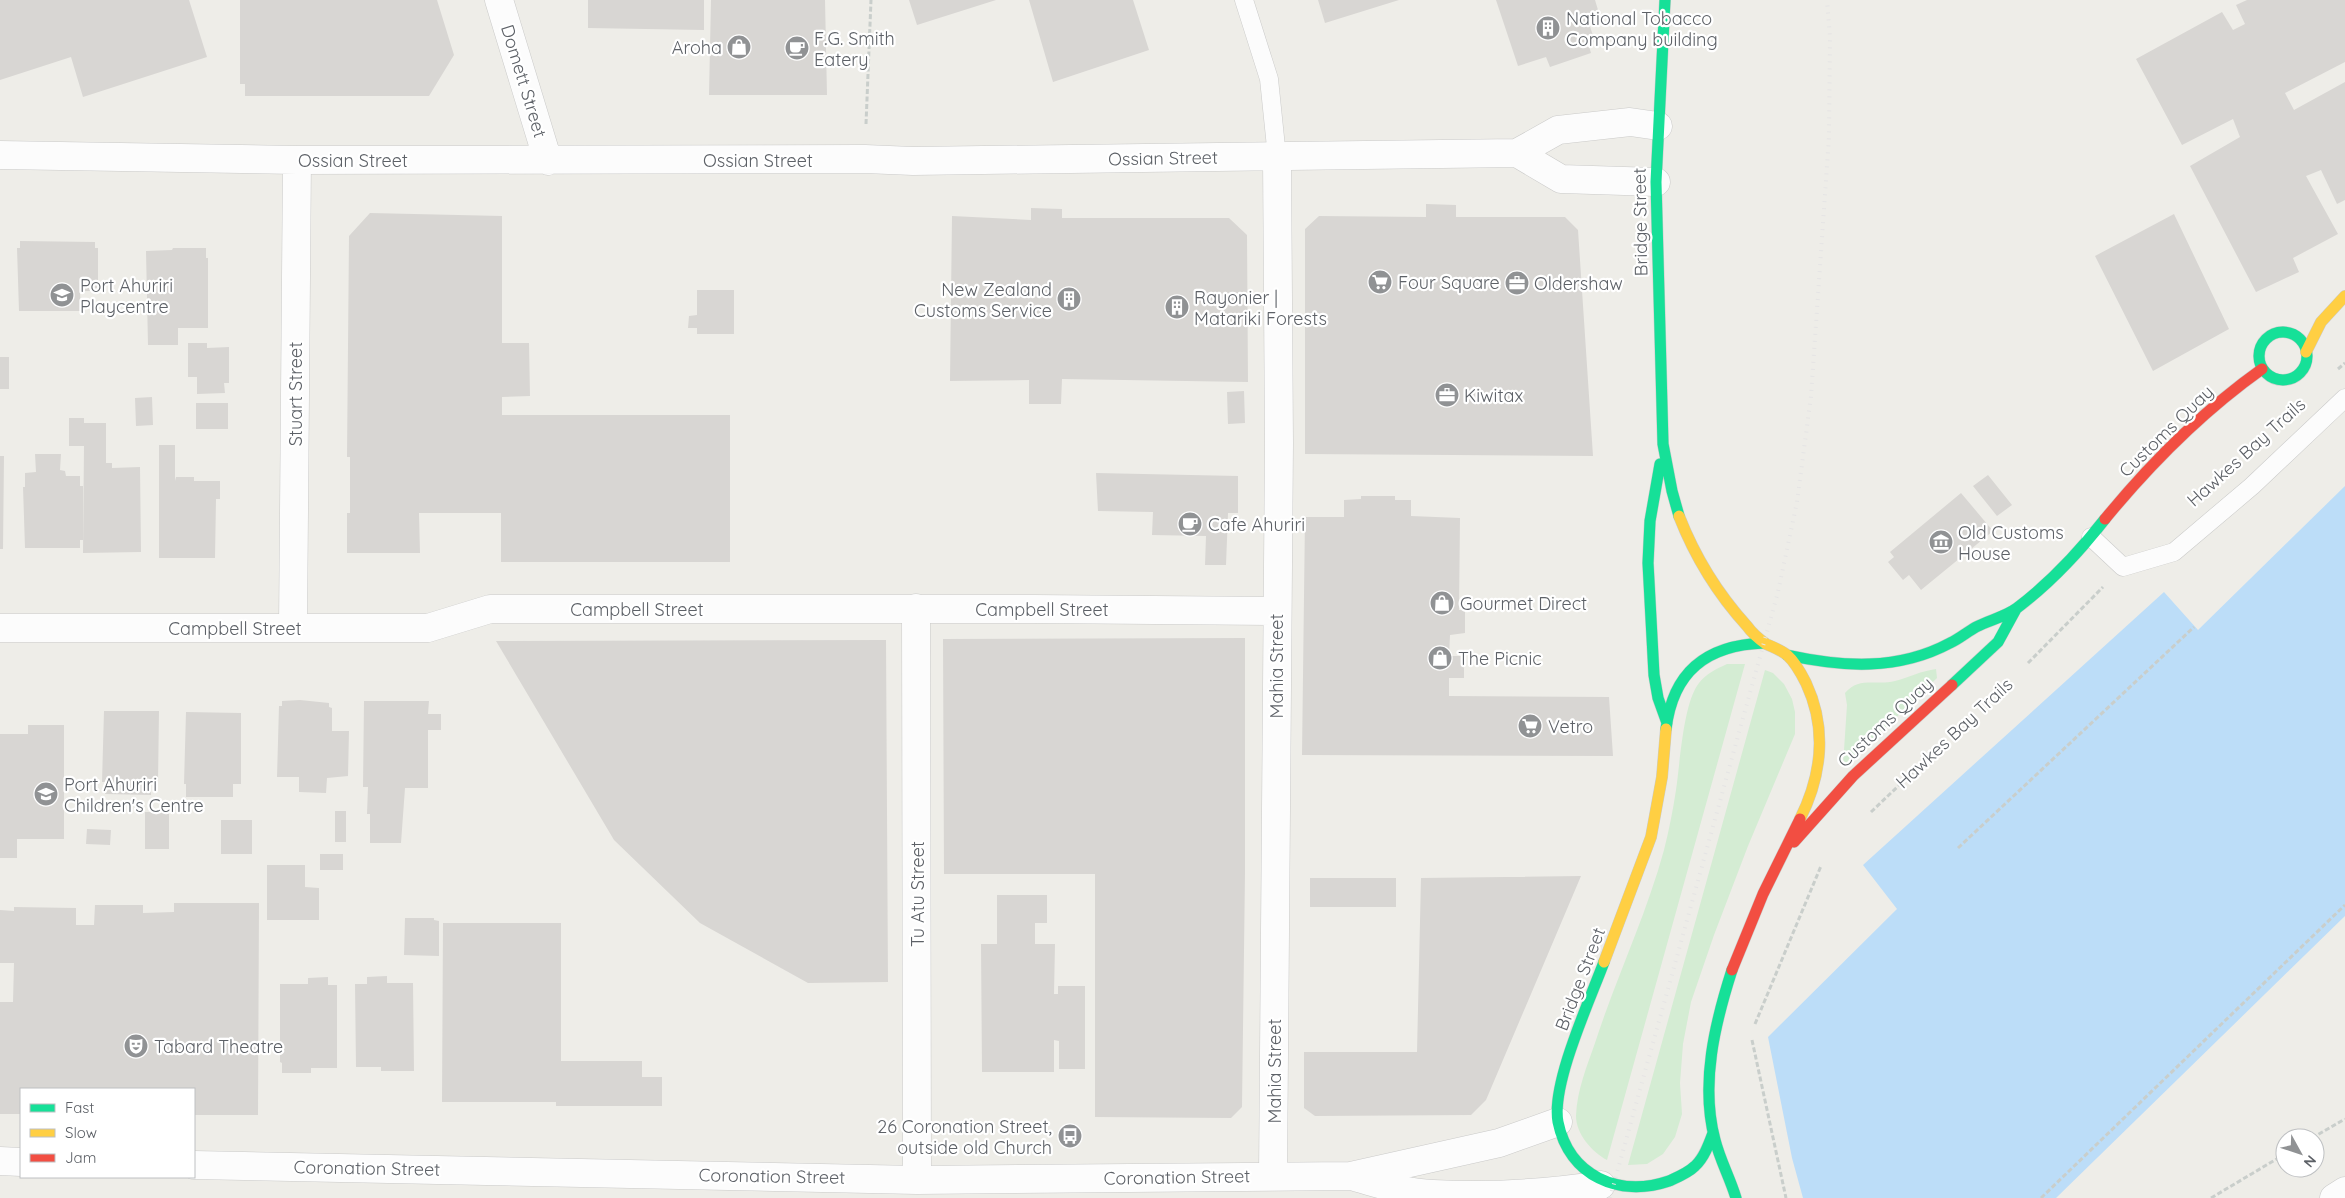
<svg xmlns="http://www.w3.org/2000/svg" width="2345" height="1198" font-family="Quicksand,sans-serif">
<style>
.green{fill:#d4ecd3}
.water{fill:#bcddf8}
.building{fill:#d8d6d3}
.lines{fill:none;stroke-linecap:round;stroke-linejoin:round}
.lane-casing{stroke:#cacac9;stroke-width:19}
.street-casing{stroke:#cacac9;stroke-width:29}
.fast-casing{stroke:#cacbca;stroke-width:12}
.slow-casing{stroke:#cacbca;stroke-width:12}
.jam-casing{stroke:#cacbca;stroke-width:12}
.path{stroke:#c9cecb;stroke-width:3;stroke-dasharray:5 2.5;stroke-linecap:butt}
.lane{stroke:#fcfcfc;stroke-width:18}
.street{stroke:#fcfcfc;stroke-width:28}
.fast{stroke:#16e098;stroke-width:11}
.slow{stroke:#ffcf43;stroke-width:11}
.jam{stroke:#f24e42;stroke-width:11}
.rail{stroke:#e5e4e4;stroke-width:4;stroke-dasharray:1 6;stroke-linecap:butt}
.labels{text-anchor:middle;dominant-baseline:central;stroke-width:4.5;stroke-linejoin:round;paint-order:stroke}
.poi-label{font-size:18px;fill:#5d6167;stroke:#fff;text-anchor:start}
.street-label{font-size:18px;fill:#5d6167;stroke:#fff}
</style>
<rect width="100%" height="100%" fill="#eeede8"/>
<path class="green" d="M1727,664H1745L1607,1160C1592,1152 1576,1134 1576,1116C1577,1090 1587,1066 1595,1043C1616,978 1646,916 1664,850C1669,830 1673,810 1676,790C1680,764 1683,703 1699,683C1706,674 1716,669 1727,664Z
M1936,669L1937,678L1847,765H1843L1847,705L1845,693C1859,676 1877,686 1895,681C1910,677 1921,671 1936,669Z
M1765,670L1773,673L1784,684L1792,699L1795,712V734L1748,846L1714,935L1691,1002L1683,1044L1680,1083L1682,1114L1675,1137L1663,1154L1647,1164L1628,1165Z"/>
<path class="water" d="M2345,486V916L2056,1198H1803L1792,1158L1768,1037L1897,909L1863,865L2164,592L2198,630Z"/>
<path class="building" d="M0,0H189L207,57L83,97L71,57L0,80Z
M240,0H437L454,55L429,96H245V84H240Z
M588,0H704V30L588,28Z
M711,0H825L827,95H709Z
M909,0H996L917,25Z
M1029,0H1133L1149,50L1053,82Z
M1318,0H1399L1325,23Z
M1496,0H1595L1598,10L1586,14L1595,42L1588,43L1591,53L1550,67L1546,57L1518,66Z
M2247,0H2345V62L2285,93L2294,110L2345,82V200L2337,204L2321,170L2306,176L2338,234L2293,258L2299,272L2256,292L2190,166L2240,137L2233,119L2182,145L2136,59L2222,12L2233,30L2245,24L2236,5Z
M1426,204L1456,205V217H1565L1578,230L1593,456L1305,454V229L1319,216L1426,217Z
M1031,208L1062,209V218H1229L1247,235L1248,382L1062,379L1061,404H1029V380L950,381L952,216L1031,220Z
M370,213L502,216V343H529L530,396L502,397V415H730V562H501V513H419L420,553H347V513H350V457H347L349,236Z
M2174,214L2229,329L2153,371L2095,256Z
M20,241L95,242V248H98V291H80L81,311H19L17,248H20Z
M173,248H206V258H208V328H178V345H148L146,251L172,250Z
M697,290H734V334H697V328H688L689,316L697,315Z
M188,343H207V348L229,347V383H224L225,393L197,394V377H188Z
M0,357H9V389H0Z
M1244,391L1245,423L1228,424L1227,392Z
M152,397L153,425L136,426L135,398Z
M196,403H228V429H196Z
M69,418H84V423H106V463H112V468L140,467L141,552L83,553L84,446H69Z
M159,445H175V481L176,477H194V481H220V499H216L215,558H159Z
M35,454H61L60,470L65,471L66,476H80V486H83V540H80V548H25L23,487H25V473L36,472Z
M0,456H4L3,549H0Z
M1096,473L1238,476V513H1228L1226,565H1205L1206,536L1152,535L1153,512L1098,511Z
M1988,475L2012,505L1997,516L1973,486Z
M1961,493L1993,531L1921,590L1909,575L1903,580L1888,562L1894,557L1890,552Z
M1361,496H1395V500H1411V516L1460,518L1459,610H1465V633L1450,635L1449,656H1464V678H1449V696L1609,697L1613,756L1302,755L1305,517H1344V500L1361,499Z
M1245,638V873L1242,1107L1231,1118L1095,1117V874H944L943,639Z
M886,640L888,982L808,983L700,923L614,840L496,641Z
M300,700L329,703V707L332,708V731H349L348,776L327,778L326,793L299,792V777H277L279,706H282V701Z
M364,701H429L428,714H441V730H428V788H405L401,843H370V814H367L368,787H363Z
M104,711H159L158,783H151V795L105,794V782H102Z
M186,712L241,713V784H233V797H186V784H184Z
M28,725H64V839H17V858H0V734H28Z
M335,811H346V842H335Z
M145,812H169V849H145Z
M221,820H252V854H221Z
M87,829L111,830L110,845L86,844Z
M320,854H343V870H320Z
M267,865H305V887L319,888V920H267Z
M1581,876L1486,1100L1471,1115L1315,1116L1304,1108V1052H1417L1421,878Z
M1310,878H1396V907H1310Z
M997,895H1047V923H1035V944H1055L1054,994H1058V986H1085V1069H1059V1041L1054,1040V1072H982L981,944H997Z
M174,903H259L258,1115H194V1089H21V1114H0V1002H13L14,963H0V910L14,911V907L76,908V925H94L95,905H143V913L174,912Z
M405,918H434V920L439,921V956L404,955Z
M443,923H561V1061H642V1077H662V1106H556V1102H442Z
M387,976V983H413L414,1071H381V1067H356L355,984H367V977Z
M328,977V985H337V1068H311V1073H282V1063L280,1062V984H308V978Z"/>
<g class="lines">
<defs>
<path id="lane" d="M1244,0L1269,79L1277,157
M2091,537L2123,567L2174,552L2252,486L2345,398"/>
<path id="street" d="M499,0L548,161
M1517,153L1561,179L1656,182
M0,155L297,160L865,159L913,161L1517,153L1558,130L1630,122L1658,126
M916,608L917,1180
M0,628H428L490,609H1034L1277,611
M293,628L297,160
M0,1161L21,1162
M194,1165L917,1180L1351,1176L1499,1143L1558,1122
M1273,1176L1279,443L1277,157
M1355,1177C1380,1184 1406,1193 1433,1194C1487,1197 1548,1193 1601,1185
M2334,1198L2345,1191"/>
<path id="fast" d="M1665,0L1656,182L1663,444L1672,491L1679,516
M2259 356a24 24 0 1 1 48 0a24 24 0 1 1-48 0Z
M1660,464L1650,521L1648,563L1654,675L1658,698L1667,723
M1787,655C1842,667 1898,671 1950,643C1959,639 1967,632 1976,627C1989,620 2005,617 2017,608C2050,583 2080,551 2105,519
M1952,685L1998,642L2016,609
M1666,729C1673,671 1707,645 1764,643
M1604,962C1590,1000 1551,1084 1558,1122C1569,1176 1619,1198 1669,1181C1678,1177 1688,1173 1695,1166C1704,1158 1709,1144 1713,1133
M1732,970C1715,1023 1700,1084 1715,1140C1720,1160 1730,1178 1736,1198"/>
<path id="slow" d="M2306,352L2321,322L2345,296
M1679,516C1695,557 1717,593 1747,626C1752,633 1759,639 1766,644C1773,647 1781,650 1787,655C1795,662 1801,673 1806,683C1827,728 1822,775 1800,819
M1604,962L1651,837L1662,777L1666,729"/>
<path id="jam" d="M2105,519C2151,463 2203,411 2262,369
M1794,842L1853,776L1952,685
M1732,970L1763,894L1800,819"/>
</defs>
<use href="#lane" class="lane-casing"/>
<use href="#street" class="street-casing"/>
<use href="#fast" class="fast-casing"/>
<use href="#slow" class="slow-casing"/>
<use href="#jam" class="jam-casing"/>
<path class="path" d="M866,124L871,0
M2338,369L2345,363
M2028,663L2103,587
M1871,812L1935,751
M1958,848L2194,627
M1755,1024L1821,866
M1752,1040L1786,1198
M2312,1138L2345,1119
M2041,1198L2345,905
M2211,1198L2285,1154"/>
<use href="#lane" class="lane"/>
<use href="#street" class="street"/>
<use href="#fast" class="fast"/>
<use href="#slow" class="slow"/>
<use href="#jam" class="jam"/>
<path class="rail" d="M1610,1198L1778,592L1797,502L1811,396L1829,137L1830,37L1827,0"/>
</g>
<defs>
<symbol id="building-disc" viewBox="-11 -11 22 22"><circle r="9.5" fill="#909294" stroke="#fff"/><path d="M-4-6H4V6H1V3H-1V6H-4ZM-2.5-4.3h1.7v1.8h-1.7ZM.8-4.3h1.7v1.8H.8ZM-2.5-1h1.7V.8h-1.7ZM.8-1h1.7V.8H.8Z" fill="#fff"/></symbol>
<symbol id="shop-disc" viewBox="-11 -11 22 22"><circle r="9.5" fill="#909294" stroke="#fff"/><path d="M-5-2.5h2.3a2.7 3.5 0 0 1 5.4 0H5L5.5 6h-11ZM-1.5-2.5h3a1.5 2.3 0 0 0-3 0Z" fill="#fff"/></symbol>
<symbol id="cafe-disc" viewBox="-11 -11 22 22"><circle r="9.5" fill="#909294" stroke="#fff"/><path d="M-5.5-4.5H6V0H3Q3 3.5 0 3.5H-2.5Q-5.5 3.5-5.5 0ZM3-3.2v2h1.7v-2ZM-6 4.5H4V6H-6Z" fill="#fff"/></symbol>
<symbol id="supermarket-disc" viewBox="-11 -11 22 22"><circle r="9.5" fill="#909294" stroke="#fff"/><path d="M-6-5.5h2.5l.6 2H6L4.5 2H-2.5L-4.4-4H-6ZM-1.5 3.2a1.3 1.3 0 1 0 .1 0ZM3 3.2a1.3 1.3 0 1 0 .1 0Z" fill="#fff"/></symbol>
<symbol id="office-disc" viewBox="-11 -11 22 22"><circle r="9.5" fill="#909294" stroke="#fff"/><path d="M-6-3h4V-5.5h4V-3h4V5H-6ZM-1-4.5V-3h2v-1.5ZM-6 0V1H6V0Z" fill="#fff"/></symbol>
<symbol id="school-disc" viewBox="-11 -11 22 22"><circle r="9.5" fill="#909294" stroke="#fff"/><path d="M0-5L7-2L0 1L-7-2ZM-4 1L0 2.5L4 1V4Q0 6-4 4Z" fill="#fff"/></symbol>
<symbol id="museum-disc" viewBox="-11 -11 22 22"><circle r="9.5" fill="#909294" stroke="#fff"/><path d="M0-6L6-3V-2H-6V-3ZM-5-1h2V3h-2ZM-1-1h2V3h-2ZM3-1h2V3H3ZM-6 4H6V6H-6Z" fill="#fff"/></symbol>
<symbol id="theatre-disc" viewBox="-11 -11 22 22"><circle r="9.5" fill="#909294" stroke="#fff"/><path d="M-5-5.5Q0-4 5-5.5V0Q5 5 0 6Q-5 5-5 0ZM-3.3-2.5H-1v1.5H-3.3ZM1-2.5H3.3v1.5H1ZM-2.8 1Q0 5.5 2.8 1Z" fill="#fff"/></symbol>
<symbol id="bus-disc" viewBox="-11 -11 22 22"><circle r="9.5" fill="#909294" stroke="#fff"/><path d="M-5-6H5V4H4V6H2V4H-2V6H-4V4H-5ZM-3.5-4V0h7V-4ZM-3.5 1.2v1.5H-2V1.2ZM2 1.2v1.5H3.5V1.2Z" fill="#fff"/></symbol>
</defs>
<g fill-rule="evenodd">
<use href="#building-disc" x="1534" y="14" width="28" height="28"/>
<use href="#shop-disc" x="725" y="33" width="28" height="28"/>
<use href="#cafe-disc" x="783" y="34" width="28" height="28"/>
<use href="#supermarket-disc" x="1366" y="268" width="28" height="28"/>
<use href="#office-disc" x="1503" y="269" width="28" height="28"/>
<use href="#school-disc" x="48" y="281" width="28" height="28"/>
<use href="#building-disc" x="1055" y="285" width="28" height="28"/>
<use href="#building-disc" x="1163" y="293" width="28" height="28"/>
<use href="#office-disc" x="1433" y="381" width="28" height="28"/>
<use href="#cafe-disc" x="1176" y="510" width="28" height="28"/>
<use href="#museum-disc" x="1927" y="528" width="28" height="28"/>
<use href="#shop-disc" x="1428" y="589" width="28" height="28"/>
<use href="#shop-disc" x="1426" y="644" width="28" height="28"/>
<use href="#supermarket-disc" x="1516" y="712" width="28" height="28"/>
<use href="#school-disc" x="32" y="780" width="28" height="28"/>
<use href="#theatre-disc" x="122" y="1032" width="28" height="28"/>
<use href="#bus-disc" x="1056" y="1122" width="28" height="28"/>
</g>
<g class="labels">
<g class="poi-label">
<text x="1566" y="18">National Tobacco<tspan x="1566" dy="21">Company building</tspan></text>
<text x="814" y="38">F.G. Smith<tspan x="814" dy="21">Eatery</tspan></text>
<text x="722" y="47" text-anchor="end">Aroha</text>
<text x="1398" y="282">Four Square</text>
<text x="1534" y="283">Oldershaw</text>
<text x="80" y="285">Port Ahuriri<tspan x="80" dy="21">Playcentre</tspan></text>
<text x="1052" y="289" text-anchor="end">New Zealand<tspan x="1052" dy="21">Customs Service</tspan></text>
<text x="1194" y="297">Rayonier |<tspan x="1194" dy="21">Matariki Forests</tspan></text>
<text x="1464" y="395">Kiwitax</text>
<text x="1208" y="524">Cafe Ahuriri</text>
<text x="1958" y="532">Old Customs<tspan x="1958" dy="21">House</tspan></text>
<text x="1460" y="603">Gourmet Direct</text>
<text x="1458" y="658">The Picnic</text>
<text x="1548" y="726">Vetro</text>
<text x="64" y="784">Port Ahuriri<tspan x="64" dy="21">Children's Centre</tspan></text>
<text x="154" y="1046">Tabard Theatre</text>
<text x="1052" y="1126" text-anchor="end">26 Coronation Street,<tspan x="1052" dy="21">outside old Church</tspan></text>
</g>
<g class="street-label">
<text transform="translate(524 81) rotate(73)">Domett Street</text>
<text transform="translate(1163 158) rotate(-1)">Ossian Street</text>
<text x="353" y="160">Ossian Street</text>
<text x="758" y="160">Ossian Street</text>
<text transform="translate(1640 222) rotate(-91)">Bridge Street</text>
<text transform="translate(295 394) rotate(-90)">Stuart Street</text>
<text transform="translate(2166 431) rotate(-44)">Customs Quay</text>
<text transform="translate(2246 452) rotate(-42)">Hawkes Bay Trails</text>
<text x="637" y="609">Campbell Street</text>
<text x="1042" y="609">Campbell Street</text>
<text x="235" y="628">Campbell Street</text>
<text transform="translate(1276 666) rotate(-90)">Mahia Street</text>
<text transform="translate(1885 722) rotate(-43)">Customs Quay</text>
<text transform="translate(1954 733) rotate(-43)">Hawkes Bay Trails</text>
<text transform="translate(917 894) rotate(-90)">Tu Atu Street</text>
<text transform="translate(1580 979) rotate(-69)">Bridge Street</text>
<text transform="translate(1274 1071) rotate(-90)">Mahia Street</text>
<text transform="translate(367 1168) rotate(1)">Coronation Street</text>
<text transform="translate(772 1176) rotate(1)">Coronation Street</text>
<text transform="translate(1177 1177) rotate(-1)">Coronation Street</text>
</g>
</g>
<rect x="20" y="1088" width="175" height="90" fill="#ffffff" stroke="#bec0c2"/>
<rect x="30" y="1104" width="25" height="8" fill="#16e098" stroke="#bec0c2"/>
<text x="65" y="1113" font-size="15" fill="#5d6167">Fast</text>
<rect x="30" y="1129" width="25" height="8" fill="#ffcf43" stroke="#bec0c2"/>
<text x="65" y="1138" font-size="15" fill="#5d6167">Slow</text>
<rect x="30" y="1154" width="25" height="8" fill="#f24e42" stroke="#bec0c2"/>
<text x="65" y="1163" font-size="15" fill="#5d6167">Jam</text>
<g transform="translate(2300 1153) rotate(130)"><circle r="24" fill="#ffffff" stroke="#bec0c2"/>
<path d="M0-4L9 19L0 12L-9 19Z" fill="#909294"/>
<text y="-8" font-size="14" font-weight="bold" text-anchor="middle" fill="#5d6167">N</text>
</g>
</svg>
